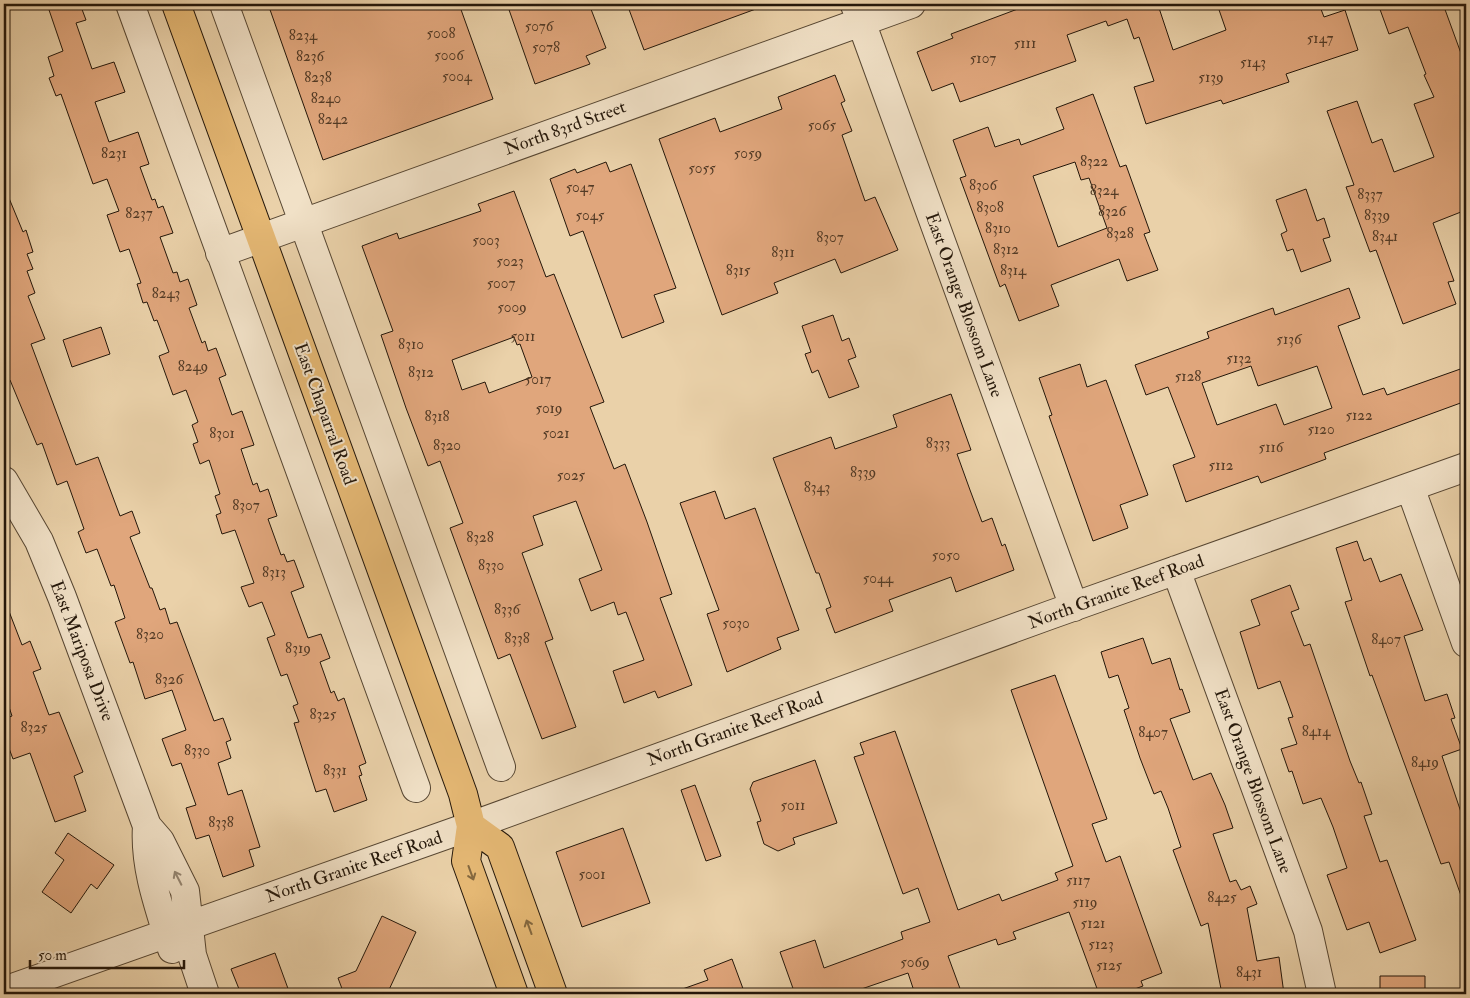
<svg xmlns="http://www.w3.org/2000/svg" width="1470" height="998" font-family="'IM FELL Double Pica',serif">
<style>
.building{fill:#e0a67c;stroke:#24170a;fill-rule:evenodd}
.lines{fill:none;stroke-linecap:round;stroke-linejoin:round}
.minor-casing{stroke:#564632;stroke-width:30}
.major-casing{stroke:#24170a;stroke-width:30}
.minor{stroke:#f1e1c7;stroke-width:28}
.major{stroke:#e5b874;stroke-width:28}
.oneway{stroke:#84683f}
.oneway2{stroke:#958672}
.labels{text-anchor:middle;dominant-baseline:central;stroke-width:4;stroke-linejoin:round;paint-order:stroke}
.number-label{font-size:15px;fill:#533b26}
.street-label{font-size:18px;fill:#24170a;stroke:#f1e1c7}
</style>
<rect width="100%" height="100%" fill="#ead1a9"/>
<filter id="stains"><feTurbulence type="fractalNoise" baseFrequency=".004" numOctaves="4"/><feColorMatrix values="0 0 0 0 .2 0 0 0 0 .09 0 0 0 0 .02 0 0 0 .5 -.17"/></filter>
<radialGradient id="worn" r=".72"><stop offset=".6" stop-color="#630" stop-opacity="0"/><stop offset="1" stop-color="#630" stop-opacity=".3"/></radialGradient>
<path class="building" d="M47,4H80L86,20L76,23L92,69L114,62L125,92L95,102L109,142L138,132L149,164L140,167L152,200L155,199L158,208L163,206L173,233L160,237L173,273L177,272L180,282L188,279L197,305L189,308L202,343L205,341L208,351L216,348L226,375L219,378L232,415L242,411L254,445L241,449L253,485L257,483L260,492L268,489L277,516L268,519L281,555L284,554L287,562L294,560L304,587L291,592L308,638L321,634L330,658L320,662L331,693L334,691L338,701L344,698L366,763L359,766L362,775L359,776L367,800L334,812L326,789L316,792L294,723L299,722L293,706L298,704L287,674L281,676L267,638L275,635L262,602L249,607L241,587L254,583L235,530L222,534L216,515L221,513L215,496L220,494L209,460L200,464L193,444L198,442L192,425L198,422L186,390L173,395L159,356L169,352L157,320L154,321L147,302L143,303L137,284L141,283L129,249L120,252L107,215L119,211L107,179L93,184L61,94L56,96L49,78L54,76L48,57L63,51Z
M268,4H459L493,99L323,160Z
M507,4H589L606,48L586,56L590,64L535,84Z
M627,4H764V6L644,50Z
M1031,4H1164L1165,6L1159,8L1173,50L1226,30L1217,4H1319L1324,17L1345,10L1358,50L1286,74L1289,82L1223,104L1221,100L1146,124L1134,87L1154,81L1139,37L1134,39L1127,19L1108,26L1106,21L1067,35L1076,61L960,102L953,83L932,91L917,52L953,38L951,34Z
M1378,4H1443L1466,67V210L1433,223L1454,281L1448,282L1456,304L1403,324L1376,250L1370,252L1346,187L1354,185L1327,111L1357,101L1372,143L1382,139L1394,172L1434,157L1414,104L1434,97L1424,75L1426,74L1408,27L1389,34Z
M835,75L845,101L841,103L852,131L842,135L865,201L875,197L898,250L841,273L835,259L774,283L778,293L722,315L659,139L715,118L720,132L782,109L778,97Z
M1093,94L1120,167L1126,165L1150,232L1144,234L1158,270L1127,281L1119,259L1051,285L1059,306L1019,321L1005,284L1000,287L960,178L966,176L953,140L988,127L995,147L1019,139L1021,145L1064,129L1056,108ZM1075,162L1081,180L1089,178L1107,228L1058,247L1033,176Z
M606,162L610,172L631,164L676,288L654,295L664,322L622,338L583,231L570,236L550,179L575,169L577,173Z
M4,186L23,232L26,230L33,252L27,254L33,269L27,271L35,293L28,296L45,339L31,344L76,465L98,457L120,516L132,511L140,533L130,537L150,588H152L160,610L165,608L170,624L177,622L214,721L223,718L231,740L226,742L231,758L218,763L228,795L242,790L260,847L249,850L254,866L223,877L209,835L196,839L186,808L196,805L181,763L172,766L162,739L186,730L172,690L145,699L133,662L130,663L115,622L125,618L114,585L111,586L97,549L86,553L78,532L84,529L67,481L57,485L42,443L37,445L10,380L4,382Z
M1306,189L1317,221L1324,218L1330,237L1323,239L1331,261L1301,272L1293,249L1287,251L1281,234L1287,231L1276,200Z
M514,191L546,277L554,274L604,402L590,407L614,469L625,464L647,522L672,594L660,598L692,685L658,698L655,691L624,703L613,671L644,660L626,612L618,615L614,602L591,611L579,579L602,570L576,501L533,516L543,545L522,553L553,639L545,642L576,727L542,739L510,654L498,659L450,528L463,523L440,461L428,466L406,408L381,335L393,331L362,246L397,233L399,239L481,211L478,204ZM514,337L517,345L520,344L532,377L489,393L485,382L462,390L452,360Z
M1349,288L1360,318L1338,326L1363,395L1384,388L1387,395L1466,367V401L1324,453L1326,459L1261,483L1258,476L1186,502L1173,465L1195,457L1168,387L1146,395L1135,365L1209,338L1207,332L1273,308L1275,315ZM1251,366L1258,386L1317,366L1332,408L1284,425L1276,404L1217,425L1202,383Z
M833,315L842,341L849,338L856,357L848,360L859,387L829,398L818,370L812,373L805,354L811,352L802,326Z
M101,327L110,354L72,367L63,340Z
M1080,364L1087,387L1106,380L1148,495L1120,505L1128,528L1093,541L1049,416L1052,415L1039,378Z
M951,394L971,450L957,454L970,490L982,522L992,518L1002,546L1005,544L1014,570L956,592L951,577L889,600L893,611L835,633L826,609L831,607L819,573H816L773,458L831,437L835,449L897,427L893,415Z
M715,491L725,519L755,508L799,630L777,638L781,649L727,672L707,614L719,610L680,503Z
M1357,541L1364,561L1371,558L1380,582L1401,574L1423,630L1404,636L1425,701L1447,694L1455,718L1451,719L1462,749L1442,756L1466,827V904H1464L1449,862L1441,864L1372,675L1370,676L1345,602L1352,600L1336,548Z
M1290,585L1299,609L1291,612L1304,646L1310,644L1350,761L1359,783L1361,782L1372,814L1364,816L1380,862L1387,860L1416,940L1380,953L1369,922L1347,930L1327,875L1347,868L1333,827L1321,798L1303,804L1292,771L1289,772L1281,749L1297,744L1288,718L1293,717L1280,681L1258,689L1240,632L1260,625L1251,600Z
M5,601L22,645L30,641L41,669L33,672L49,715L59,712L83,772L74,776L86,811L55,822L30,753L13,759L4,735V719L12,716L4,692Z
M1143,638L1152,664L1170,658L1180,690L1182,689L1190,712L1170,719L1193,780L1211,773L1225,805L1233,828L1213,834L1230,882L1236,880L1241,890L1250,886L1257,904L1247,908L1257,961L1279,957L1284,994H1222L1208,923L1201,926L1173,850L1181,847L1168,808L1161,791L1154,794L1140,758L1124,710L1129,708L1118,675L1109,678L1101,652Z
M1055,675L1107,819L1092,824L1106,862L1120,856L1162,973L1141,981L1143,986L1121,994H1099L1069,912L1013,932L1016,939L998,945L996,939L948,956L962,994H915L908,973L847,994H795L780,952L815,940L824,968L903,939L901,932L930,922L918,888L903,894L854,757L864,754L860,743L895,731L958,910L999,894L1002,901L1058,880L1055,873L1073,866L1011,690Z
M815,760L837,823L793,838L795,844L778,851L764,844L757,822L761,821L750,789L753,782Z
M695,785L721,856L706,861L681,790Z
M623,828L650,903L582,927L556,852Z
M68,833L114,865L97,889L91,884L71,913L42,892L64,860L55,853Z
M382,916L416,932L387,994H344L338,978L356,971Z
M275,953L290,994H241L231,969Z
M732,959L745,994H674V992L708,980L704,970Z
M1380,976H1425V994H1380Z"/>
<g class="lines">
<defs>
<path id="minor" d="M130,4L416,788
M224,4L501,767
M855,5L1074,607
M220,253L911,4
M4,481L39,541L62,597L147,826L160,841L185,891L192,955L205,994
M1410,487L1466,643
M1176,570L1308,931L1322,994
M147,826C144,868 160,910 172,949
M4,991L471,826L1050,615L1466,467"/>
<path id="major" d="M176,4L463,794L471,826L466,861L514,994
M471,826L500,847L553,994"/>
</defs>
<use href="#minor" class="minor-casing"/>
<use href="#major" class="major-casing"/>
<use href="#minor" class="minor"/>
<use href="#major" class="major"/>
</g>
<defs><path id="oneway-shaft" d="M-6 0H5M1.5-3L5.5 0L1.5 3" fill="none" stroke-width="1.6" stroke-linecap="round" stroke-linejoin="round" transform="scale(1.25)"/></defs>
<g class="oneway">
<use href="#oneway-shaft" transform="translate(471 873) rotate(70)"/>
<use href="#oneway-shaft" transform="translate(529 927) rotate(-110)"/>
</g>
<use class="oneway2" href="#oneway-shaft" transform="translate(178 878) rotate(-117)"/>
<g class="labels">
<g class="number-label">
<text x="539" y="26">5076</text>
<text x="441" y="33">5008</text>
<text x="303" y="35">8234</text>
<text x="1320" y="38">5147</text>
<text x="1025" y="43">5111</text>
<text x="546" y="47">5078</text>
<text x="449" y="55">5006</text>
<text x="310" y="56">8236</text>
<text x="983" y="58">5107</text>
<text x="1253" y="62">5143</text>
<text x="457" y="76">5004</text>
<text x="318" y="77">8238</text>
<text x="1211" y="77">5139</text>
<text x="326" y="98">8240</text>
<text x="333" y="119">8242</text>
<text x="822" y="125">5065</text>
<text x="114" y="153">8231</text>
<text x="748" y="153">5059</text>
<text x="1094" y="161">8322</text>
<text x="702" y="168">5055</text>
<text x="983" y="185">8306</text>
<text x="580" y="187">5047</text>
<text x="1104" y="190">8324</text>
<text x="1370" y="194">8337</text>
<text x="990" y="207">8308</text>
<text x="1112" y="211">8326</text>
<text x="139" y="213">8237</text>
<text x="590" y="215">5045</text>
<text x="1377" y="215">8339</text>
<text x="998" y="228">8310</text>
<text x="1120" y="233">8328</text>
<text x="1385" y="236">8341</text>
<text x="830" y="237">8307</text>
<text x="486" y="240">5003</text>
<text x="1006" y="249">8312</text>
<text x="783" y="252">8311</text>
<text x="510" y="261">5023</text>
<text x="738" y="270">8315</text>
<text x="1013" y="270">8314</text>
<text x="501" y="283">5007</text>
<text x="166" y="293">8243</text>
<text x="512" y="307">5009</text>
<text x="523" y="336">5011</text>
<text x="1289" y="339">5136</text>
<text x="411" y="344">8310</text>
<text x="1239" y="358">5132</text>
<text x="193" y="366">8249</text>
<text x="421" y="372">8312</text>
<text x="1188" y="376">5128</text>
<text x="538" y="379">5017</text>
<text x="549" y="408">5019</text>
<text x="1359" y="415">5122</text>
<text x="437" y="416">8318</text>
<text x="1321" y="429">5120</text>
<text x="222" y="433">8301</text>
<text x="556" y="433">5021</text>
<text x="938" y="443">8333</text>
<text x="447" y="445">8320</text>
<text x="1271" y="447">5116</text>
<text x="1221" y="465">5112</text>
<text x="863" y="472">8339</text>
<text x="571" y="475">5025</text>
<text x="817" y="487">8343</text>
<text x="246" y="505">8307</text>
<text x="480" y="537">8328</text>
<text x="946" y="555">5050</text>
<text x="491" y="565">8330</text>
<text x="274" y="572">8313</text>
<text x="878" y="578">5044</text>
<text x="507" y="609">8336</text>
<text x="736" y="623">5030</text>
<text x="150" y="634">8320</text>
<text x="517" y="638">8338</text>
<text x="1386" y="639">8407</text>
<text x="298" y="648">8319</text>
<text x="169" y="679">8326</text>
<text x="323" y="714">8325</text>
<text x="34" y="727">8325</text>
<text x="1316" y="731">8414</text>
<text x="1153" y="732">8407</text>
<text x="197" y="750">8330</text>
<text x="1425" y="762">8419</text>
<text x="335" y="770">8331</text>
<text x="793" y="805">5011</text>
<text x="221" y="822">8338</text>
<text x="592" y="874">5001</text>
<text x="1078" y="880">5117</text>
<text x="1222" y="897">8425</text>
<text x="1085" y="902">5119</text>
<text x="1093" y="923">5121</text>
<text x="1101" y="944">5123</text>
<text x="915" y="962">5069</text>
<text x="1109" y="965">5125</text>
<text x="1249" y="972">8431</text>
</g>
<g class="street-label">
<text transform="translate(565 128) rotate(-20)">North 83rd Street</text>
<text transform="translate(964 305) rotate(70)">East Orange Blossom Lane</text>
<text transform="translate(325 414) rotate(70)">East Chaparral Road</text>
<text transform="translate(1116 592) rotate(-20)">North Granite Reef Road</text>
<text transform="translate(82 651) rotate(69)">East Mariposa Drive</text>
<text transform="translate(735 729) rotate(-20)">North Granite Reef Road</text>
<text transform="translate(1253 781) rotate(70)">East Orange Blossom Lane</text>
<text transform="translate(354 867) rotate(-19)">North Granite Reef Road</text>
</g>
</g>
<rect width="1470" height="998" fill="none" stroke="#ead1a9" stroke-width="20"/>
<rect x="5" y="5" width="1460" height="988" fill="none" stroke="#24170a" stroke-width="2.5"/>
<rect x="10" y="10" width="1450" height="978" fill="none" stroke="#24170a"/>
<path d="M30 960v8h154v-8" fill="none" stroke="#24170a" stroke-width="2.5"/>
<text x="38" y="960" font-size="15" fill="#24170a" stroke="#f1e1c7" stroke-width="4" paint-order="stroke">50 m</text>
<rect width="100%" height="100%" filter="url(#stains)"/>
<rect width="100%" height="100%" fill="url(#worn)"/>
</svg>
